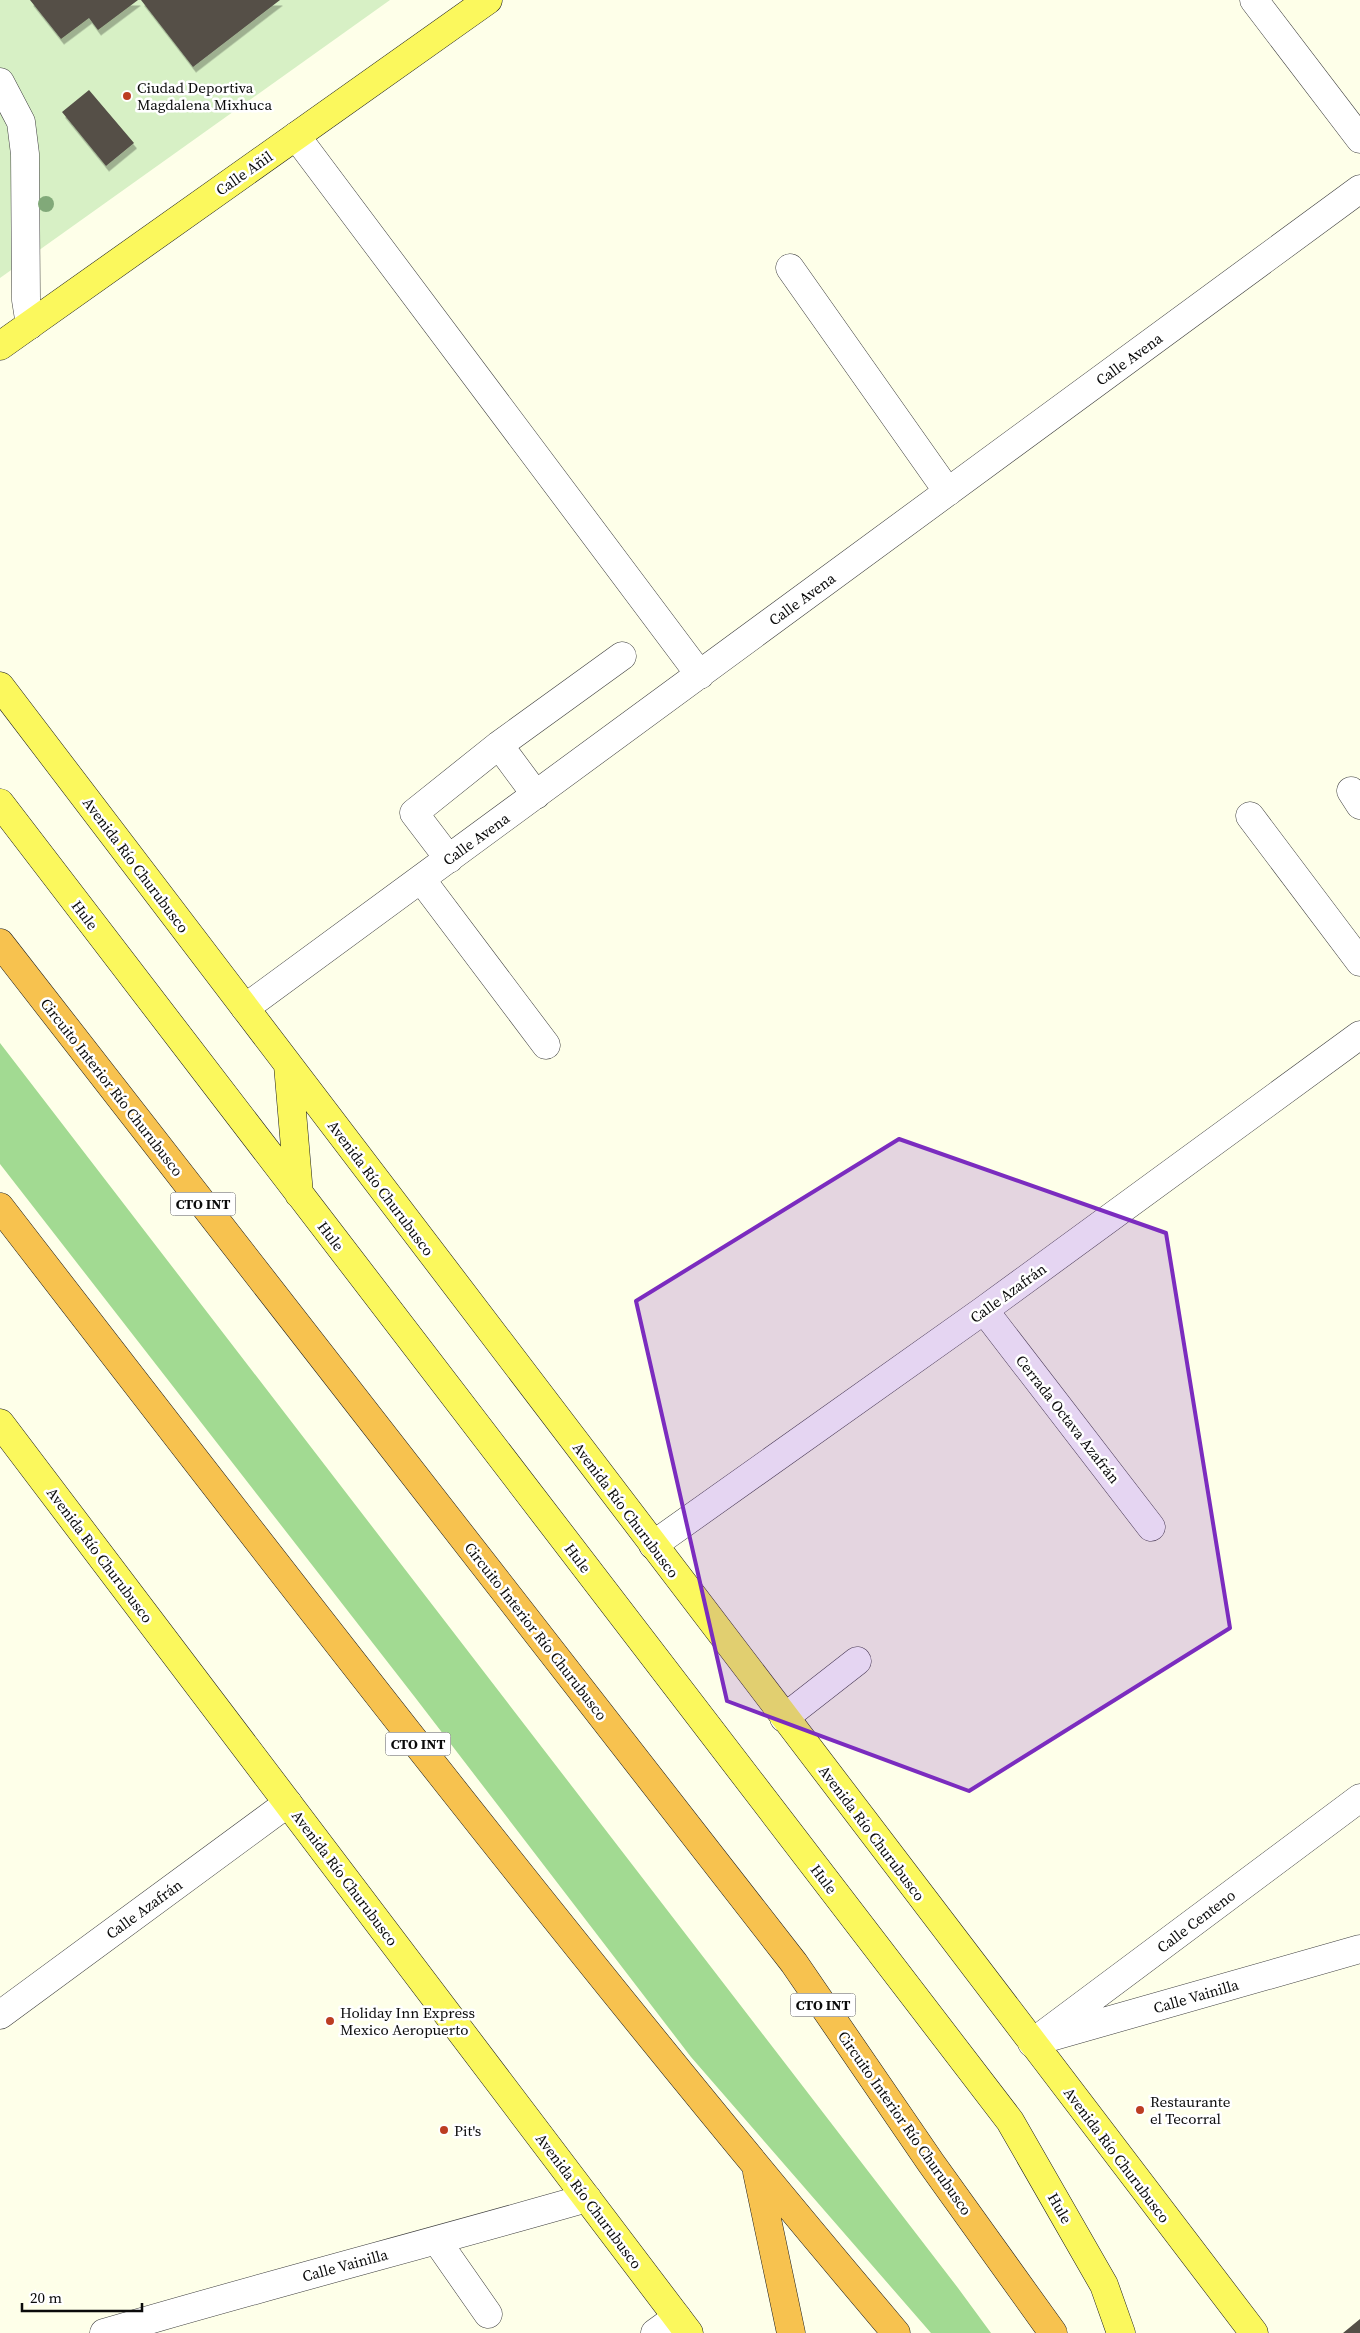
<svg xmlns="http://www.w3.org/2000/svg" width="1360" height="2333" font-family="'Source Serif 4',serif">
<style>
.forest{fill:#a2da92}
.pitch{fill:#d7f0c5}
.building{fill:#544f47;filter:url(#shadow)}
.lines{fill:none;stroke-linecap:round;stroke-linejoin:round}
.minor-casing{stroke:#3e3e3e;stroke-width:29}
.major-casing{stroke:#1c1c1c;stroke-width:29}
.highway-casing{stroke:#1c1c1c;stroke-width:29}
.minor{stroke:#fff;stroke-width:28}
.major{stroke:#fbf85d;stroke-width:28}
.highway{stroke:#f7c24f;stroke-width:28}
.tree{fill:#81a979}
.marked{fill:#7b2cbf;fill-opacity:0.2;stroke:#7b2cbf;stroke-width:4;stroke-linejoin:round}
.poi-dot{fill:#bc3d22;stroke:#fff;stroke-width:2}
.labels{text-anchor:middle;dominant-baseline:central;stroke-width:5;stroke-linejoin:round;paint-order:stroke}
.shield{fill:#fff;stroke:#545454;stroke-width:1}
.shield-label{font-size:14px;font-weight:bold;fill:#0b0b0b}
.poi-label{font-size:15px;fill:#0b0b0b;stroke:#fff;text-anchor:start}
.street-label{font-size:15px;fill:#0b0b0b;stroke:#fff}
</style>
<defs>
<filter id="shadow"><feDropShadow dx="3" dy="5.5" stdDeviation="0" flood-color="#0004"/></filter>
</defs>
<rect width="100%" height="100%" fill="#feffe9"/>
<path class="forest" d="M0,1043L958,2288L991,2333H931L691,2057L414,1696L0,1164Z"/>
<path class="pitch" d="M0,0H390L0,278Z"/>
<path class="building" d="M30,0H138L98,30L89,18L61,39Z
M141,0H280L193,67Z
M89,90L134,143L106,166L62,112Z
M1360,2319V2333H1343Z"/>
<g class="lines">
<defs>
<path id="minor" d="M1254,0L1360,139
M0,82L21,122L25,154L26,300L30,325
M296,136L700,675
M790,268L948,492
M499,745L536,795
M1351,791L1360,805
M1250,816L1360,962
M449,859L414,813L499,745L622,656
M421,879L546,1045
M245,1008L1360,189
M984,1310L1151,1527
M653,1545L984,1310L1360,1035
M784,1718L857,1661
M0,2015L288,1803
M1047,2038L1360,1949
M1032,2043L1360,1798
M437,2241L488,2314
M104,2333C264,2286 426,2244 587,2198
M655,2333L677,2317"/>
<path id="major" d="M0,346L488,0
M0,686L1254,2333
M0,803L1010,2121L1104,2285L1121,2333
M288,1065L299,1194
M0,1423L689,2333"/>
<path id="highway" d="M0,943L794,1963L931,2163L1053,2333
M0,1207C293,1587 586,1967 896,2333
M757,2172L791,2333"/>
</defs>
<use href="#minor" class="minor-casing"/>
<use href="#major" class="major-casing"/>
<use href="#highway" class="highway-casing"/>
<use href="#minor" class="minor"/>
<use href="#major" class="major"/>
<use href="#highway" class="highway"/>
</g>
<circle class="tree" cx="46" cy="204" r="8"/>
<path class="marked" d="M899,1139L1166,1233L1230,1628L969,1791L727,1701L636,1301Z"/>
<g class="poi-dot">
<circle cx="127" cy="96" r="5"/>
<circle cx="330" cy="2021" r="5"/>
<circle cx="1140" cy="2110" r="5"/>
<circle cx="444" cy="2130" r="5"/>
</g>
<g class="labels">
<g class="shield">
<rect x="170.5" y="1192.5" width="65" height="23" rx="4"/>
<rect x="385.5" y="1732.5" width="65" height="23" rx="4"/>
<rect x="790.5" y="1993.5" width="65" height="23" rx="4"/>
</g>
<g class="shield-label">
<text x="203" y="1204">CTO INT</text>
<text x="418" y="1744">CTO INT</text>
<text x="823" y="2005">CTO INT</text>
</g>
<g class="poi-label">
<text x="137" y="87">Ciudad Deportiva<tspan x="137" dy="17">Magdalena Mixhuca</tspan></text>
<text x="340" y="2012">Holiday Inn Express<tspan x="340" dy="17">Mexico Aeropuerto</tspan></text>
<text x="1150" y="2101">Restaurante<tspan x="1150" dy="17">el Tecorral</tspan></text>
<text x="454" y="2130">Pit's</text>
</g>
<g class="street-label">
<text transform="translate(244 173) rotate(-35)">Calle Añil</text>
<text transform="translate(1129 359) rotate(-36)">Calle Avena</text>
<text transform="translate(802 599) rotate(-36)">Calle Avena</text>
<text transform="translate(476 839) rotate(-36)">Calle Avena</text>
<text transform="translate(136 865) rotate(53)">Avenida Río Churubusco</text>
<text transform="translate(85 915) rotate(53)">Hule</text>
<text transform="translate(112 1087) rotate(52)">Circuito Interior Río Churubusco</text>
<text transform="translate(381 1188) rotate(53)">Avenida Río Churubusco</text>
<text transform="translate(331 1236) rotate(53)">Hule</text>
<text transform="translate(1008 1293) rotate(-36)">Calle Azafrán</text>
<text transform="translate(1068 1419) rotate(52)">Cerrada Octava Azafrán</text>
<text transform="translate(626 1510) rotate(53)">Avenida Río Churubusco</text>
<text transform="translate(100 1555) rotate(53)">Avenida Río Churubusco</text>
<text transform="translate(578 1558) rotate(53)">Hule</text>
<text transform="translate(536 1631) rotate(52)">Circuito Interior Río Churubusco</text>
<text transform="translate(872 1833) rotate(53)">Avenida Río Churubusco</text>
<text transform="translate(345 1878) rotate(53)">Avenida Río Churubusco</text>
<text transform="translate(824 1879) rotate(53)">Hule</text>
<text transform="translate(144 1909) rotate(-36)">Calle Azafrán</text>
<text transform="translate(1196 1921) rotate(-37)">Calle Centeno</text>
<text transform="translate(1196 1996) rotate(-16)">Calle Vainilla</text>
<text transform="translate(905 2123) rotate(55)">Circuito Interior Río Churubusco</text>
<text transform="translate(1117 2155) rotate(53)">Avenida Río Churubusco</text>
<text transform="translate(589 2201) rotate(53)">Avenida Río Churubusco</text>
<text transform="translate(1060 2208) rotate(60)">Hule</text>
<text transform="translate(345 2265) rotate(-15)">Calle Vainilla</text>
</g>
</g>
<path d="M22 2303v8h120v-8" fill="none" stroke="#0b0b0b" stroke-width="2.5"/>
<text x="30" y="2303" font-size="15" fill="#0b0b0b" stroke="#ffffff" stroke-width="4" paint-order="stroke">20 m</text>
</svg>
